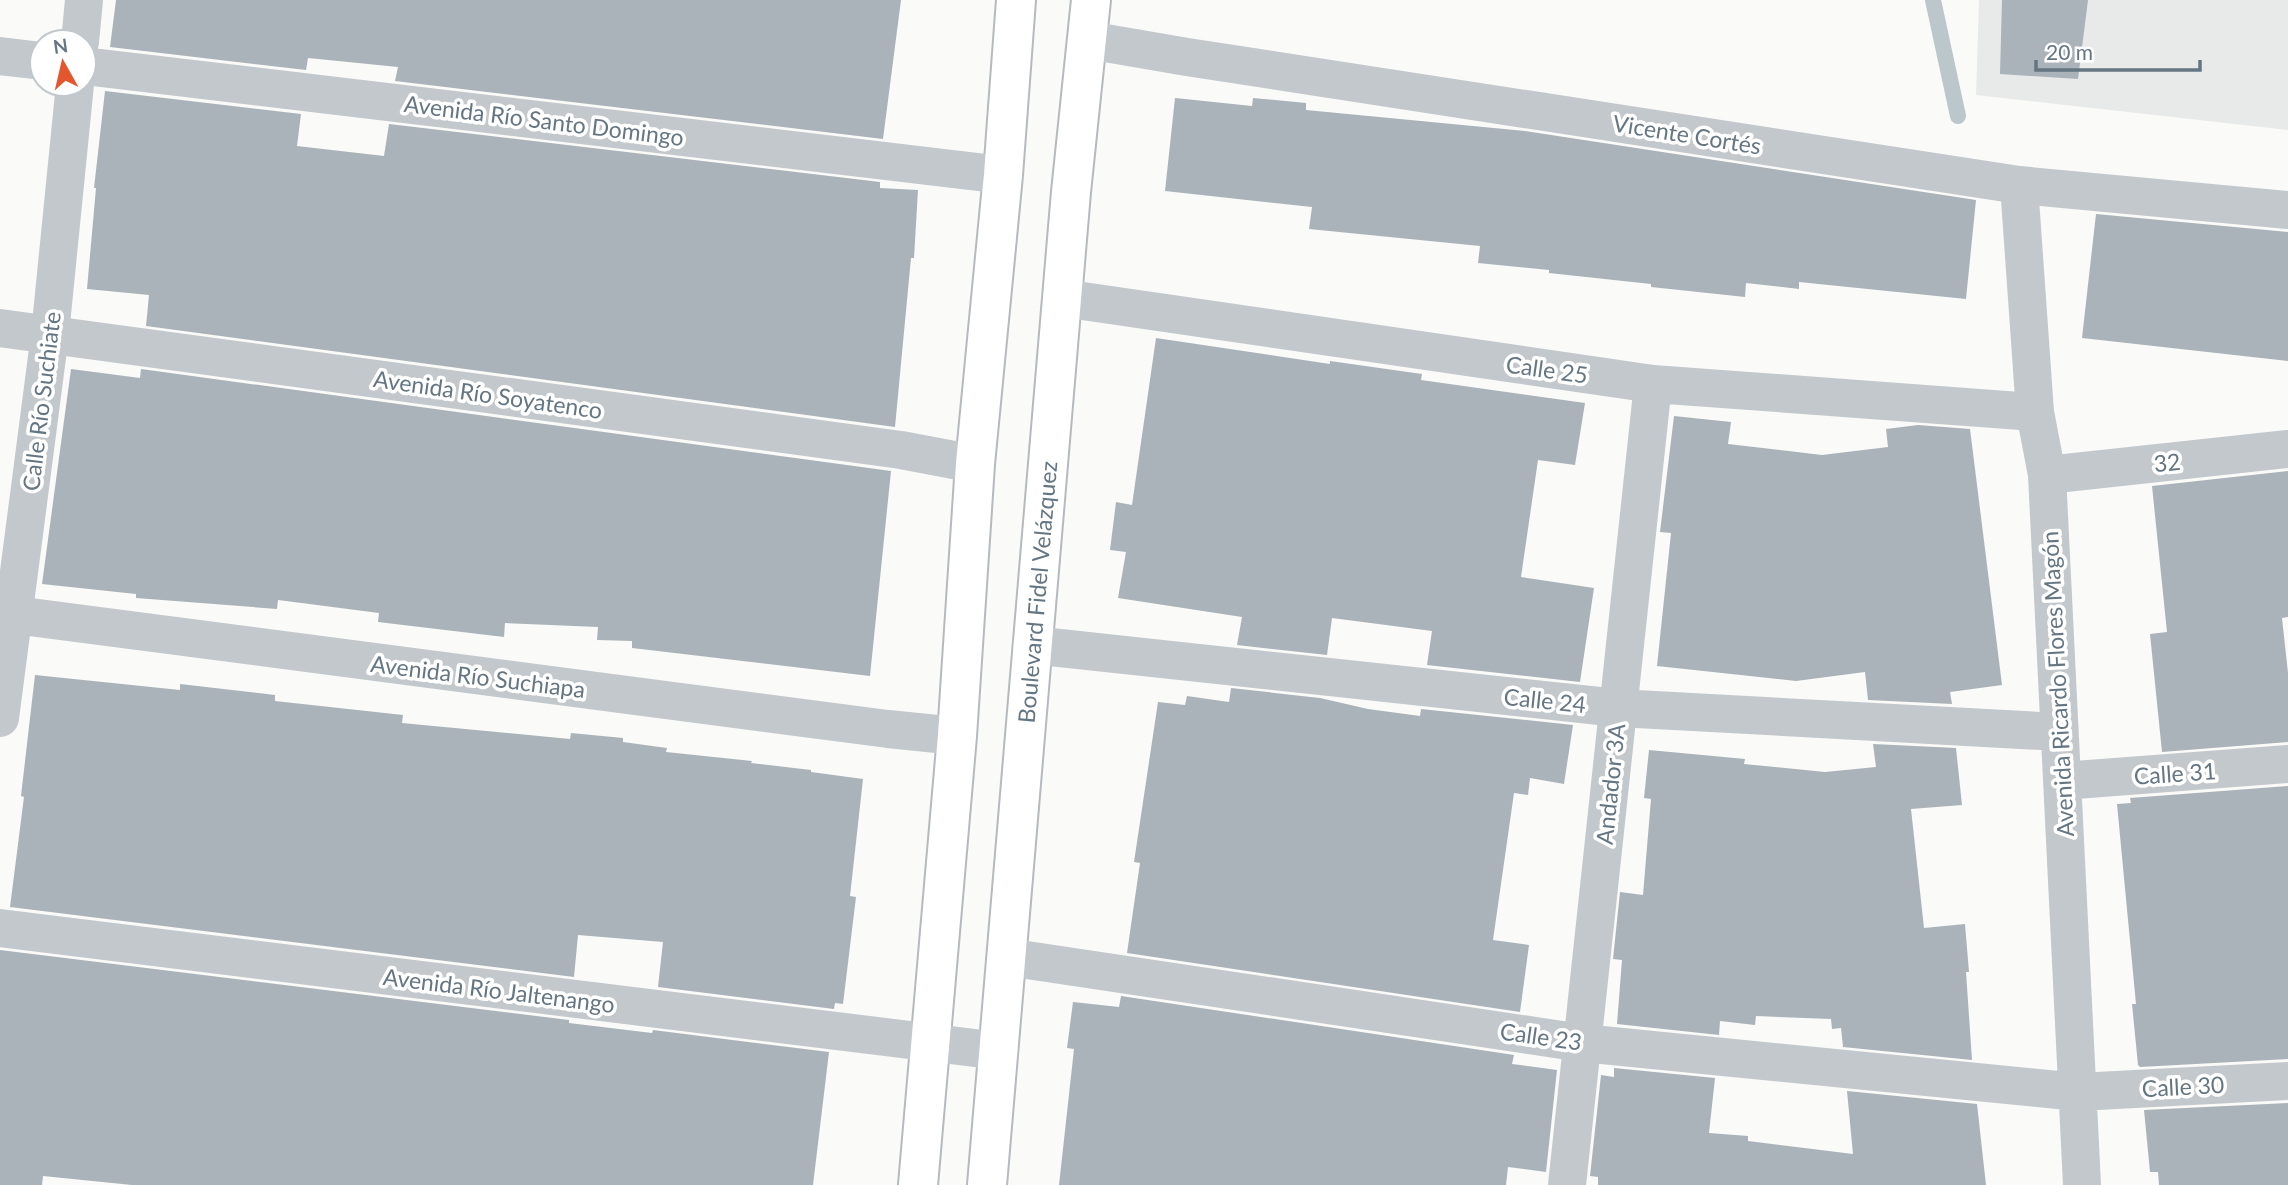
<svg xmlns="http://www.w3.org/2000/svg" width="2288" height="1185" font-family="Lato,sans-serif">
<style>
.built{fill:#e8e9e9}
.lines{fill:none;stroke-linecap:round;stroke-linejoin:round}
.stream{stroke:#bbc7cb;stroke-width:16}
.building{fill:#aab3b9}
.major-casing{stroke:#b5babe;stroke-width:42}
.minor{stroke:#c3c8cc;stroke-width:38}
.major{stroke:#fff;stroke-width:38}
.labels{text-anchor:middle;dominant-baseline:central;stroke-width:7;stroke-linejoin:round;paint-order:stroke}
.street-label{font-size:23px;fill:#657683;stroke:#fff}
</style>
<rect width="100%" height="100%" fill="#fafaf8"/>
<path class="built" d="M1979,0H2288V130L1976,95Z"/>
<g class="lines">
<path class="stream" d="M1933,0L1958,116"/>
</g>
<path class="building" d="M116,0H901L883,139L395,81L398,67L308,58L306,70L110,47Z
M2002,0H2088L2078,79L2000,74Z
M105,91L301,114L297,146L384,156L389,124L880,182V188L918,190L914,258H911L895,427L146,326L149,295L87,289L96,188H94Z
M1175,98L1252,106L1253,98L1306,103V110L1525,131L1976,200L1966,299L1799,282V289L1746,283L1745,297L1651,287V284L1549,273V270L1478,263L1480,246L1309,229L1312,207L1165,191Z
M2096,214L2288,232V361L2082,338Z
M1156,338L1330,364V361L1422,374L1421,380L1585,403L1575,465L1538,460L1521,577L1594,588L1580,682L1427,665L1432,631L1332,618L1327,655L1237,645L1242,617L1118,598L1126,552L1110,550L1116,502L1132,505Z
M71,369L140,378L141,369L891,471L870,676L632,648V641L597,640L598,627L505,623L504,637L378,622L379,613L278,600L277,609L136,598V594L42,584Z
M1674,416L1731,422L1728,444L1822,455L1888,447L1886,429L1918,425L1970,429L2002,685L1950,692L1952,704L1868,700L1865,672L1796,681L1657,666L1671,533L1660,532Z
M2288,471V617L2282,618L2288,673V742L2162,752L2150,634L2167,632L2152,486Z
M35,675L180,690V684L275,695V701L403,715L402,723L570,739L571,733L623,738V742L667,748L666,752L752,761L751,763L811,770V772L863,779L850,896L856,897L843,1004L835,1003L834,1009L658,987L663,942L578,935L574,977L10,907L24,797L21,796Z
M1231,688L1320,698L1368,709L1420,716L1421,709L1573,725L1564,784L1530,778L1528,795L1514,793L1493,940L1529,945L1520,1012L1127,953L1140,863L1134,862L1158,702L1185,705L1187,696L1229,702Z
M1873,744L1956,748L1962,805L1911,809L1924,928L1965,924L1969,972H1966L1972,1060L1843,1047L1841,1028L1832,1029L1831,1019L1756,1016L1755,1025L1720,1021L1719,1035L1617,1024L1622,960L1613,959L1620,892L1643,895L1651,799L1644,798L1649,750L1745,759L1744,764L1825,772L1876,767Z
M2288,786V1059L2140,1067L2138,1065L2132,1004H2136L2117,804L2131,803L2130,798Z
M0,950L569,1020V1023L652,1033L653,1030L829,1052L813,1185H132L43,1176L42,1185H0Z
M1121,996L1514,1055L1512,1064L1557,1070L1546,1172L1508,1167L1506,1185H1059L1074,1049L1067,1048L1073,1002L1119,1007Z
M1614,1068L1715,1078L1709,1133L1748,1136V1141L1853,1154L1847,1091L1977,1104L1986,1185H1598V1177L1590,1176L1601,1075L1614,1077Z
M2288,1103V1185H2159L2158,1172H2150L2144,1110Z"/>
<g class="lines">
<defs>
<path id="major" d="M918,1185L957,736L975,464L1003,175L1016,0
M987,1185L1071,192L1091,0"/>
</defs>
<use href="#major" class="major-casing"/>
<path class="minor" d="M1088,40L1187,57L2019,185L2288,210
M80,42L84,0
M0,56L42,61
M84,66L1003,175
M2019,185L2035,412L2047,475L2082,1185
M1062,298L1653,384L2035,412
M0,328L901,450L975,464
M2047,475L2288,449
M0,613L888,729L957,736
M1032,645L1618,708L2059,732
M0,718L50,334L75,84
M2062,781L2288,764
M0,928L999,1051
M1007,957L1582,1043L2078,1092L2288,1081
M1567,1185L1653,384"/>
<use href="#major" class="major"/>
</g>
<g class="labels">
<g class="street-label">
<text transform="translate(544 120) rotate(7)">Avenida Río Santo Domingo</text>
<text transform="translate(1687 134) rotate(9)">Vicente Cortés</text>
<text transform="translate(1547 369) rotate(8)">Calle 25</text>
<text transform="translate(488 394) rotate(8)">Avenida Río Soyatenco</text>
<text transform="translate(41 401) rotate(-83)">Calle Río Suchiate</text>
<text transform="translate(2167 462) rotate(-6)">32</text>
<text transform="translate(1037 592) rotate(-85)">Boulevard Fidel Velázquez</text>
<text transform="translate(478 676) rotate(7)">Avenida Río Suchiapa</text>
<text transform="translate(2057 684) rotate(-93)">Avenida Ricardo Flores Magón</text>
<text transform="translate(1545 700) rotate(6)">Calle 24</text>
<text transform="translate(2175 773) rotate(-4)">Calle 31</text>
<text transform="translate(1610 784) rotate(-84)">Andador 3A</text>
<text transform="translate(499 990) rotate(7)">Avenida Río Jaltenango</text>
<text transform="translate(1541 1036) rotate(8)">Calle 23</text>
<text transform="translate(2183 1086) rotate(-3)">Calle 30</text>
</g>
</g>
<g transform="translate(63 63) rotate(352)"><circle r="33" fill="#ffffff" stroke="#c1c8cd" stroke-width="2"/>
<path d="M0-5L12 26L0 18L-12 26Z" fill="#e4572e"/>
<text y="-10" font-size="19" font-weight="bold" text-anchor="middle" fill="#657683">N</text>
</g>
<path d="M2036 60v10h164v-10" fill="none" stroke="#657683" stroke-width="3.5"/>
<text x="2046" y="60" font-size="21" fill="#657683" stroke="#ffffff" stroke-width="5" paint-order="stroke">20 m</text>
</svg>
